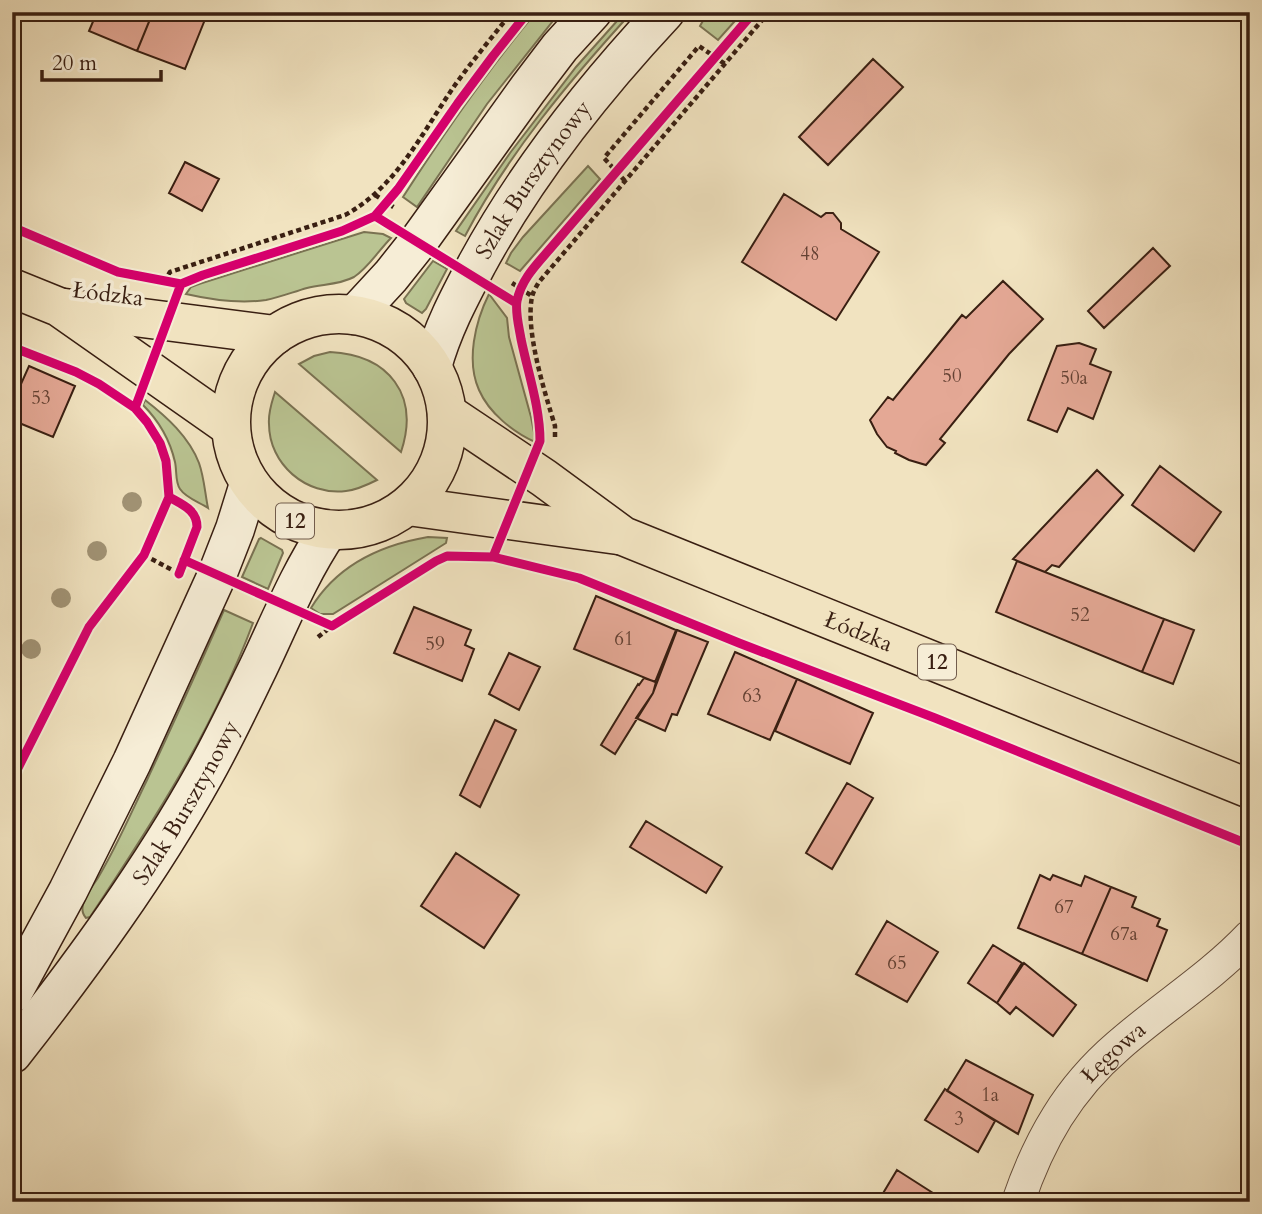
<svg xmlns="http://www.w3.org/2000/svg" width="1262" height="1214" font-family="Cardo,serif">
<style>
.green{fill:#bac492;stroke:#7a7252;stroke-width:2}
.building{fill:#e4a895;stroke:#391f12;stroke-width:2}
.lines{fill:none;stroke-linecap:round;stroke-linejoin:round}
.street-casing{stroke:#67503e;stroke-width:34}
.secondary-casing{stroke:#391f12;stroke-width:41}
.primary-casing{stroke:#391f12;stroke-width:41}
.path{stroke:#391f12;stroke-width:4.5;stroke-dasharray:5 3.5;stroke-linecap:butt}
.street{stroke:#f6edd6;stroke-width:32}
.secondary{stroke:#f6edd6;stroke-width:38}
.primary{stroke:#f1e3c0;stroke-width:38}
.cycleway-casing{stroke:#f6edd6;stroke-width:13}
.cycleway{stroke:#d6006c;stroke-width:9}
.tree{fill:#a19375}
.labels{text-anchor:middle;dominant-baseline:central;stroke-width:7;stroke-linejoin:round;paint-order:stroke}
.number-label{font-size:19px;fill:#644133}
.shield{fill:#f6edd6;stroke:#725d4d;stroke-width:2}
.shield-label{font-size:21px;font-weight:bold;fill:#391f12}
.street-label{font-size:23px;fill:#391f12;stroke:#f6edd6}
</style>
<rect width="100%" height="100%" fill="#f1e3c0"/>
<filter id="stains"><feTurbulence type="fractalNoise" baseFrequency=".00286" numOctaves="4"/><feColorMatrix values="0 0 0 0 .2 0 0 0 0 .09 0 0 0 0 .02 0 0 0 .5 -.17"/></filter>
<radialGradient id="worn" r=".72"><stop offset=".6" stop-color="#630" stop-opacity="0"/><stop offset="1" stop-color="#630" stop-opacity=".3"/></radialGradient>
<path class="green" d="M536,12H560L487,104L417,207L403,197C444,133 487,71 536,12Z
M625,12H632C570,80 508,154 465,236L456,231L510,153L576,67Z
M708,12H743L718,40L700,26Z
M588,166L600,179L520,271L506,263L511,253L523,237Z
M364,232L383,234L391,238C379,250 368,268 354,277C339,285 323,284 307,288C293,292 280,297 266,300C238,304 212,300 186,294L191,287L199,284Z
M433,261L447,269L426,309L422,313L406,303L404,299Z
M489,294L507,318L509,337L531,417L535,437V442C513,432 489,413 479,390C466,361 475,322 489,294Z
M330,352C389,355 420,395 401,452L299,364L314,356Z
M275,392L377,480C367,485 357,490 346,491C306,496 269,464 269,424C268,412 272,402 275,392Z
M145,400C167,417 189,437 199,463C204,477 205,493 208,508C199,502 186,498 180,489C175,482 177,471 175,462C170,440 159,421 143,405Z
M428,537L447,538L446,543L333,614H320L311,608C337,565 381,545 428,537Z
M261,538L282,550L283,553L268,589L242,577L259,539Z
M224,610L253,623C214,728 152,824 90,917L86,918C75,906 92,888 99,876C117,846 131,813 147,780C173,724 199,667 224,610Z"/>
<path class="building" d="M97,12H153L137,51L89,31Z
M153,12H208L185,69L137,51Z
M1250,52V68L1242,60Z
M873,59L903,87L828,165L799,137Z
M185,162L219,179L202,211L169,193Z
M784,194L821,217L826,213H833L841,223V229L879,252L836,320L742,262Z
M1153,248L1170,266L1104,328L1088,311Z
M1003,281L1043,319L1009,354L940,439L945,443L926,465L909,460L895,453L896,451L887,447L877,434L870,420L888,397L893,400L962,315L966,318Z
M1079,343L1096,349L1090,364L1111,372L1093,419L1068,408L1057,432L1028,420L1057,346Z
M29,366L75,386L53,437L12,420V404Z
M1160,466L1221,512L1194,551L1132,505Z
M1097,470L1123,495L1059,567L1052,565L1045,572L1013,559Z
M1017,561L1164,619L1142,672L996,612Z
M596,596L676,630L655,682L574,649Z
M414,607L471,630L465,645L474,649L462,681L394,653Z
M1164,619L1194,630L1173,684L1142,672Z
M677,630L708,642L677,715L672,714L665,731L636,718L653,693Z
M735,652L797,679L770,740L708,714Z
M509,653L540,667L519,710L489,694Z
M644,678L656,682L653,693L615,754L601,745L638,684L639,685Z
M797,679L873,713L850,764L775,731Z
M495,720L516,730L480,807L460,795Z
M847,783L873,798L832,869L806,853Z
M646,821L722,867L706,893L630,847Z
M456,853L519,895L484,948L421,906Z
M1040,875L1050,880L1053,875L1081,886L1085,876L1111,887L1082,954L1018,928Z
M1111,887L1136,897L1132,907L1160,919L1157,926L1167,930L1147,981L1082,954Z
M887,921L938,952L907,1002L856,974Z
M993,945L1022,963L997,1003L968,983Z
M1024,963L1076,1005L1053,1036L1016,1007L1010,1014L997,1003Z
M966,1060L1033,1095L1018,1134L947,1091Z
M945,1089L995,1121L978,1152L925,1120Z
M897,1170L947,1202H892L882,1195Z"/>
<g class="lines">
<defs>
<g id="street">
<path id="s1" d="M1018,1202C1039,1140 1068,1089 1118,1046C1161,1008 1210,978 1250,936"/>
</g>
<g id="secondary">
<path d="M355,315L391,276L418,242L528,89L560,47L592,12"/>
<path id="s2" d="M432,367C442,330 459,298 477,264C527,172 593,89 665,12"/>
<path d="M12,994L68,891L132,762L217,575L235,529L249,484"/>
<path id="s3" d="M12,1054C82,965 150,872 205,773C224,739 241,703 258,668C280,622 299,574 328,531"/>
</g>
<g id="primary">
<path d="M12,288L59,307L230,427"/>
<path d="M65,308L275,335"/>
<circle cx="339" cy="422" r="108"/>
<path id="s4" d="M447,413L544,478L623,536L1250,789"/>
<path d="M408,506L618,535"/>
</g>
</defs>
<use href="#street" class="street-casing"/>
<use href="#secondary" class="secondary-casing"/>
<use href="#primary" class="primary-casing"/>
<path class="path" d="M625,181L604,158L699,46L725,64
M375,195L395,208
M164,282L170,272L345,215C397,187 423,131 455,85C473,60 493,36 512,12
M512,283L532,296
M555,437V426C545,393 525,331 532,297C533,292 536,287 539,282L769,12
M144,555L174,571
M318,637L332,626"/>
<use href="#street" class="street"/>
<use href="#secondary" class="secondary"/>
<use href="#primary" class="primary"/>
<defs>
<path id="cycleway" d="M375,216L516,303
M12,227L118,272L181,284L203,275L342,231L375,216L398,189L458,103L493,56L528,12
M12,347L76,372L99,384L135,408L147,422L160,443L166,461L169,497L144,555L89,627L15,774L12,801
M135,408L181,284
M169,497C183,505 197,510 197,527L179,574
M493,557L540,441C540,407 528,373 521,339C519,327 515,312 517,301C521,280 536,265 549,250L754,12
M184,560L332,626L436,561L447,556L493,557L579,578L739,643L935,718L1250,845"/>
</defs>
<use href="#cycleway" class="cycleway-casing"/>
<use href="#cycleway" class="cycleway"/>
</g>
<g class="tree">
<circle cx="132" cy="502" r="10"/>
<circle cx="97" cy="551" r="10"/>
<circle cx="61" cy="598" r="10"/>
<circle cx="31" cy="649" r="10"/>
</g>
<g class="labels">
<g class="number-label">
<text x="810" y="254">48</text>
<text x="952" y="376">50</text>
<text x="1074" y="378">50a</text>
<text x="41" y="398">53</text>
<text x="1080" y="615">52</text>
<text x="624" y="639">61</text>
<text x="435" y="644">59</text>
<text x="752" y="696">63</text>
<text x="1064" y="907">67</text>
<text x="1124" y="934">67a</text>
<text x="897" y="963">65</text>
<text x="990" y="1095">1a</text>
<text x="959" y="1119">3</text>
</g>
<g class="shield">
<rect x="276" y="503.5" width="38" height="35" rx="5"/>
<rect x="918" y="644.5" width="38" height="35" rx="5"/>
</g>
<g class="shield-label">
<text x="295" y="521">12</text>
<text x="937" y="662">12</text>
</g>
<g class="street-label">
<text stroke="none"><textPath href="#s2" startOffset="214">Szlak Bursztynowy</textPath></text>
<text transform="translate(108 294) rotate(7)">Łódzka</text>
<text stroke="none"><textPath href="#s4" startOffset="469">Łódzka</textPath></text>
<text stroke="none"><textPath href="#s3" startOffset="306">Szlak Bursztynowy</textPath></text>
<text stroke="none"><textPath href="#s1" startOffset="180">Łęgowa</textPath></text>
</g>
</g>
<rect width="1262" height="1214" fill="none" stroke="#f1e3c0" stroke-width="42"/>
<rect x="14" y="14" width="1234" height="1186" fill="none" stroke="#391f12" stroke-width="3.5"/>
<rect x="21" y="21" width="1220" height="1172" fill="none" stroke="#391f12" stroke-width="2"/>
<path d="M42 70v10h119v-10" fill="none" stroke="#391f12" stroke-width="3.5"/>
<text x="52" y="70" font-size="21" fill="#391f12" stroke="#f6edd6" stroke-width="5" paint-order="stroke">20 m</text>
<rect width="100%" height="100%" filter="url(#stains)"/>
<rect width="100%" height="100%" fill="url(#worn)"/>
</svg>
